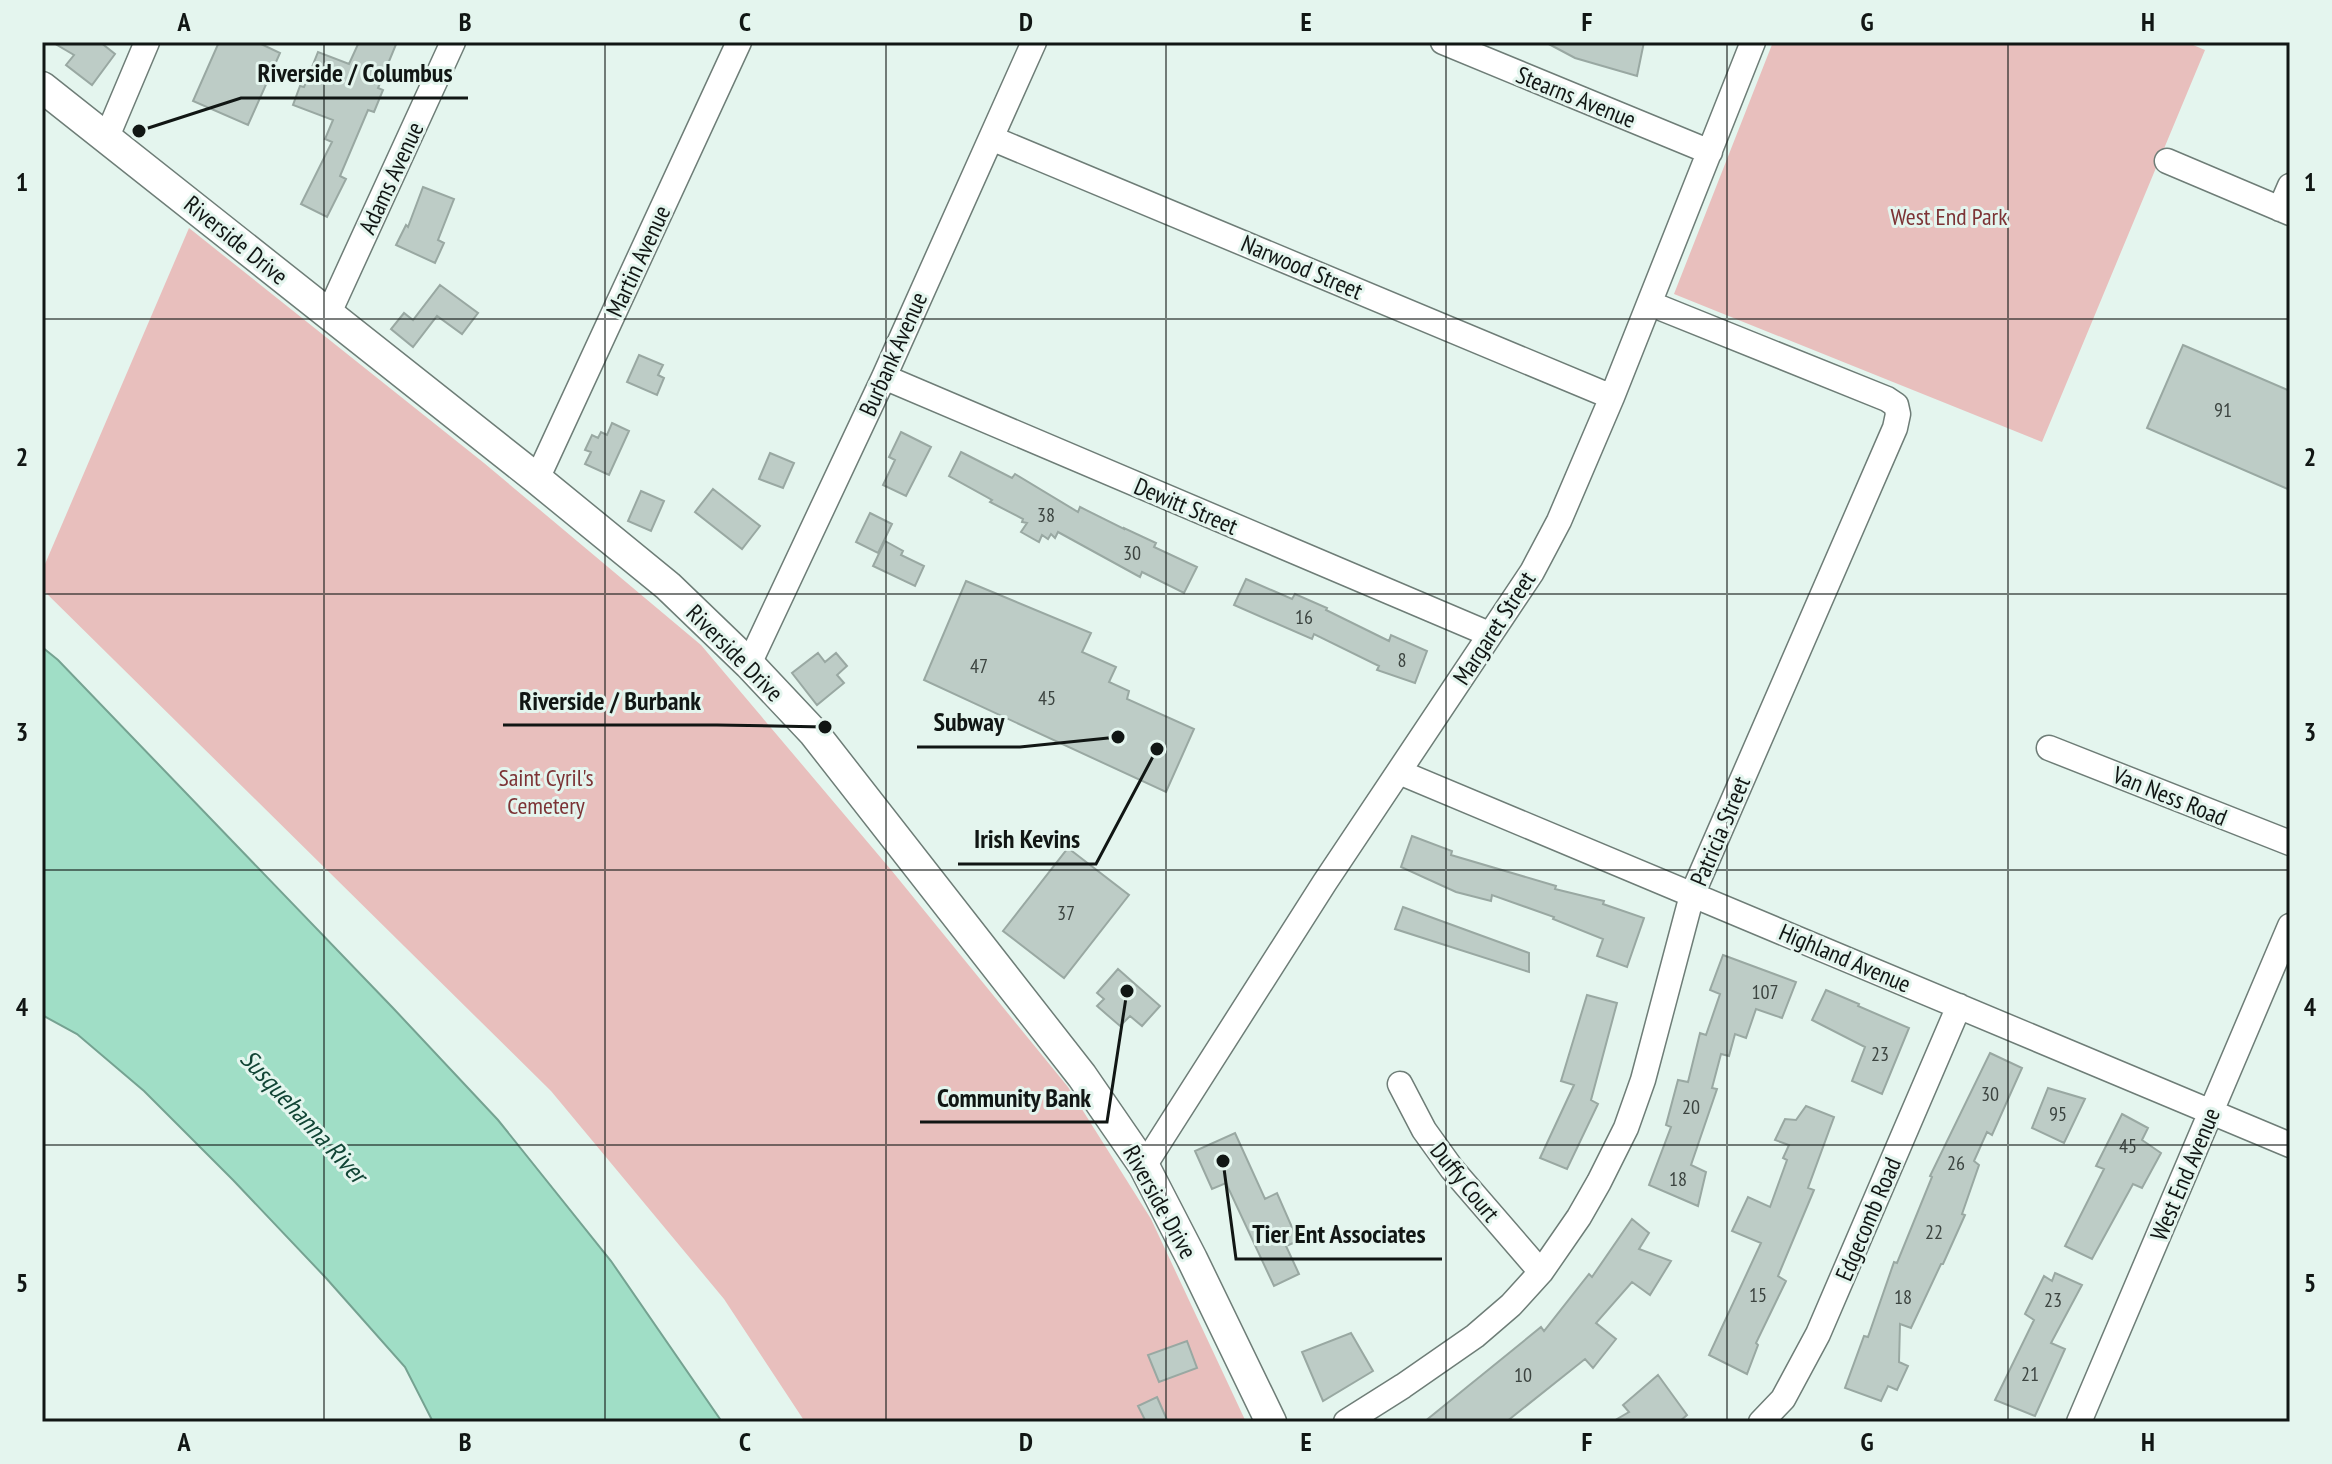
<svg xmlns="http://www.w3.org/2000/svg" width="2332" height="1464" font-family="'PT Sans Narrow',sans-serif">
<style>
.green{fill:#e8bfbd}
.water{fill:#a0dec6;stroke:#75a291;stroke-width:2}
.building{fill:#bdccc6;stroke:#99a8a2;stroke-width:2}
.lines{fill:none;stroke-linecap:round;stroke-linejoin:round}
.minor-casing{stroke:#6e7d77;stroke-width:27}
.major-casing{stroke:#6e7d77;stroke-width:33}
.minor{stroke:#fff;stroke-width:24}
.major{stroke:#fff;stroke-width:30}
.grid{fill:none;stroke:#111614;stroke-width:2;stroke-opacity:0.55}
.labels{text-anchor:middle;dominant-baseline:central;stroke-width:6;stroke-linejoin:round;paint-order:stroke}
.number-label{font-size:20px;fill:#3c4440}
.street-label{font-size:24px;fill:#111614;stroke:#e4f5ee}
.park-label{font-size:24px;fill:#7c3335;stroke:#e4f5ee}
.water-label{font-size:26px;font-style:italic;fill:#114535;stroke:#e4f5ee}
.leader{fill:none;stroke:#111614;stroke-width:3}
.callout-dot{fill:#111614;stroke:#e4f5ee;stroke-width:3}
.callout-label{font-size:26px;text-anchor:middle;font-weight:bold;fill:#111614;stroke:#e4f5ee;stroke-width:6;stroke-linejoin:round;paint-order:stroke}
.neatline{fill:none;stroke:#111614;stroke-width:3}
.grid-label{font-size:26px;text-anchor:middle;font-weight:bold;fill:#111614}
</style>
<rect width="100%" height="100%" fill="#e4f5ee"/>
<path class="green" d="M1773,42H2186L2205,50L2042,442L1674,294Z
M189,228L484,463L701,645L892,871L1068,1087L1151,1219L1246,1422H805L724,1299L551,1091L42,589V571Z"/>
<path class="water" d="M42,647L58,660L393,1008L498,1120L611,1261L722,1422H433L405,1367L326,1278L233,1180L144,1091L77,1034L42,1015Z"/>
<path class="building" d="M52,42H100L115,54L92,85L66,65L74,55Z
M219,42H257L280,53L248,125L193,101Z
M359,42H397L378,88L383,90L374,112L368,110L340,176L346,179L327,217L301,204L332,142L325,139L333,120L293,105L300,86L304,87L318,52L349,64Z
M1545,42H1644L1637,76L1575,58Z
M423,187L454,199L438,240L444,243L435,263L396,245L406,225L408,227Z
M440,285L478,313L462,334L437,316L413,347L391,329L404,313L413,320Z
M2183,345L2290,391V490L2147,428Z
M639,355L663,365L658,375L664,378L657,395L627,382Z
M612,423L629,431L609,475L585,464L591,452L585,450L592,435L598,438L601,432L607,435Z
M901,432L931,447L906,496L883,485L895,460L889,457Z
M961,452L1012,478L1015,474L1078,512L1080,507L1124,529V528L1156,543L1154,547L1197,567L1184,593L1142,572L1140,577L1058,532L1055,538L1051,534L1048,539L1042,535L1039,542L1021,532L1027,523L1022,522L1023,519L990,502L992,500L949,476Z
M770,453L794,463L783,488L759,479Z
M713,489L760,526L742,549L695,512Z
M641,491L664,501L651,531L628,521Z
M870,513L892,524L878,553L856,542Z
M885,541L903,551L901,555L924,566L915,586L873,566Z
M1246,579L1292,599L1295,594L1327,608L1326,610L1389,641L1391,635L1427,651L1415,683L1377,670L1379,666L1314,634L1312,639L1234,605Z
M966,581L1091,633L1082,652L1116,667L1109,682L1129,691L1127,699L1194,729L1166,792L924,680Z
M818,653L825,662L836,653L847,666L837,675L844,683L817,705L792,673Z
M1412,836L1452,851L1451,855L1556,886L1555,889L1604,901L1603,904L1644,918L1627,967L1597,956L1603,939L1553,919L1554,917L1492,895L1491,901L1456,892L1401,867Z
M1068,848L1129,895L1064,978L1003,931Z
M1403,907L1529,953V972L1395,929Z
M1723,955L1796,982L1782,1018L1756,1009L1746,1038L1735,1034L1729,1056L1721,1054L1712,1088L1717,1089L1691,1165L1706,1172L1698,1206L1649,1185L1671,1127L1666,1125L1678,1080L1688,1082L1700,1033L1706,1035L1720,994L1710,990Z
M1118,969L1160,1006L1142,1026L1130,1016L1120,1026L1097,1006L1104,999L1097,993Z
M1826,990L1859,1004L1858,1006L1909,1028L1882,1094L1852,1081L1865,1047L1812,1020Z
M1587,995L1617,1003L1591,1100L1598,1104L1567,1169L1540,1158L1574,1085L1561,1081Z
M1990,1053L2022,1068L1992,1135L1987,1132L1974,1161L1979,1165L1962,1214L1965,1215L1943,1264H1941L1911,1328L1900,1324L1899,1362L1908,1366L1897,1390L1888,1386L1881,1401L1845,1388L1864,1336L1868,1337L1894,1262L1897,1263L1932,1177L1930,1176Z
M2048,1088L2085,1099L2064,1143L2032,1128Z
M1806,1106L1834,1117L1808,1188L1814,1190L1778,1276L1786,1281L1756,1343L1758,1345L1747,1374L1709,1355L1761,1243L1732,1231L1748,1197L1770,1207L1787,1160L1783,1158L1789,1145L1775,1140L1785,1119L1796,1120Z
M2122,1114L2148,1128L2142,1140L2161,1153L2142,1188L2133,1184L2092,1259L2065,1246L2104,1169L2096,1166Z
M1235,1133L1265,1199L1277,1193L1298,1241L1286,1246L1299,1274L1274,1286L1226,1183L1212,1189L1195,1151Z
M1632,1219L1649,1233L1639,1249L1671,1261L1650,1295L1632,1282L1596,1323L1616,1339L1593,1368L1585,1359L1506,1422H1424L1541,1327L1544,1331L1589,1274L1592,1277Z
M2055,1273L2082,1285L2051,1343L2065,1349L2035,1416L1995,1400L2034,1320L2025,1314L2044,1276L2052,1281Z
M1351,1333L1373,1371L1323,1401L1302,1352Z
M1187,1341L1197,1368L1159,1382L1148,1355Z
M1658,1375L1687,1415L1679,1422H1612L1629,1412L1623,1405Z
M1157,1397L1168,1422H1146L1138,1406Z"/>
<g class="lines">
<defs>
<path id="minor" d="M1443,42L1710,152
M991,138L1612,397
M106,139L147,42
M2167,161L2290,213
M2280,209L2290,186
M328,315L453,42
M884,377L1489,634
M537,479L739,42
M749,664L884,377L1034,42
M2049,748L2290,843
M1399,772L2290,1145
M1400,1084L1424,1130L1452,1169L1541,1272
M1144,1166L1325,882L1532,572L1559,521L1612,397L1753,42
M1346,1422L1403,1386L1475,1336L1511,1305L1541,1272L1579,1217L1599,1182L1626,1128L1643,1080L1692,895L1895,428L1898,414L1896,405L1887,399L1651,304
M1761,1422L1783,1399L1818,1334L1959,1006
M2079,1422L2290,926"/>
<path id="major" d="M42,87L537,479L668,586L749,664L814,733L1082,1076L1144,1166L1192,1259L1271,1422"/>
</defs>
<use href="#minor" class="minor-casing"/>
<use href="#major" class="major-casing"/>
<use href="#minor" class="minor"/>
<use href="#major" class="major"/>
</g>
<path class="grid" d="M324,42V1422M605,42V1422M886,42V1422M1166,42V1422M1446,42V1422M1727,42V1422M2008,42V1422M42,319H2290M42,594H2290M42,870H2290M42,1145H2290"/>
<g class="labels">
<g class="number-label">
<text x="2223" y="410">91</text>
<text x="1046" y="515">38</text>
<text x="1132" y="553">30</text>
<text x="1304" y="617">16</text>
<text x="1402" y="660">8</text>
<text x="979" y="666">47</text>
<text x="1047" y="698">45</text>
<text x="1066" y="913">37</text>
<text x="1765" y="992">107</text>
<text x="1880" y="1054">23</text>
<text x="1990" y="1094">30</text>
<text x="1691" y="1107">20</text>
<text x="2058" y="1114">95</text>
<text x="2128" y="1146">45</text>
<text x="1956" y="1163">26</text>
<text x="1678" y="1179">18</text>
<text x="1934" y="1232">22</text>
<text x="1758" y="1295">15</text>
<text x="1903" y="1297">18</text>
<text x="2053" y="1300">23</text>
<text x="2030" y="1374">21</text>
<text x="1523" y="1375">10</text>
</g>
<g class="street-label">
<text transform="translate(1576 97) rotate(22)">Stearns Avenue</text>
<text transform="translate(391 178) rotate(-65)">Adams Avenue</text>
<text transform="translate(236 240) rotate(39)">Riverside Drive</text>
<text transform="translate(638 261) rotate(-65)">Martin Avenue</text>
<text transform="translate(1302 267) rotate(23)">Narwood Street</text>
<text transform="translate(893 354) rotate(-66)">Burbank Avenue</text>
<text transform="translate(1186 506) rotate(23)">Dewitt Street</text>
<text transform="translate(1494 628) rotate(-57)">Margaret Street</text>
<text transform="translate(735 653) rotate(45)">Riverside Drive</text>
<text transform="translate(2170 796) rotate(22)">Van Ness Road</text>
<text transform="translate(1720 831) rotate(-67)">Patricia Street</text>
<text transform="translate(1845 958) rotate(23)">Highland Avenue</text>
<text transform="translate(2185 1174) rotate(-67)">West End Avenue</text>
<text transform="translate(1465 1182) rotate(51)">Duffy Court</text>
<text transform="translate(1160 1202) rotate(61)">Riverside Drive</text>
<text transform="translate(1868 1219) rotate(-67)">Edgecomb Road</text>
</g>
<g class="park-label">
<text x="1949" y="216">West End Park</text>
<text x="546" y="777">Saint Cyril's<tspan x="546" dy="28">Cemetery</tspan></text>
</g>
<g class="water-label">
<text transform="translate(304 1116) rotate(47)">Susquehanna River</text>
</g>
</g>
<path class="leader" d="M139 131L241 98H468M825 727L717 725H503M1118 737L1020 747H917M1157 749L1096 864H958M1127 991L1107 1122H920M1223 1161L1236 1259H1442"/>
<g class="callout-dot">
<circle cx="139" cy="131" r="8"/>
<circle cx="825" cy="727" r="8"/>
<circle cx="1118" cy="737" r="8"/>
<circle cx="1157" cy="749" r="8"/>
<circle cx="1127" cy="991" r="8"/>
<circle cx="1223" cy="1161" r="8"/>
</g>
<g class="callout-label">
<text x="355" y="82">Riverside / Columbus</text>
<text x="610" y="710">Riverside / Burbank</text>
<text x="969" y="731">Subway</text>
<text x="1027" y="848">Irish Kevins</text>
<text x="1014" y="1107">Community Bank</text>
<text x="1339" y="1243">Tier Ent Associates</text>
</g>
<rect width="2332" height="1464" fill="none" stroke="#e4f5ee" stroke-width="88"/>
<rect x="44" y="44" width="2244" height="1376" class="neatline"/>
<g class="grid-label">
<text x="184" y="31">A</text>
<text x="465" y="31">B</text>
<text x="745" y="31">C</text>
<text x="1026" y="31">D</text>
<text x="1306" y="31">E</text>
<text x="1587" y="31">F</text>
<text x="1867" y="31">G</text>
<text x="2148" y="31">H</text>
<text x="22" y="191">1</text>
<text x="2310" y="191">1</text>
<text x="22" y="466">2</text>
<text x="2310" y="466">2</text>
<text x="22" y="741">3</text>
<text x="2310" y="741">3</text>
<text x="22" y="1016">4</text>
<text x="2310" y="1016">4</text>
<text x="22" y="1292">5</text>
<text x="2310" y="1292">5</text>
<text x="184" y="1451">A</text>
<text x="465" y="1451">B</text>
<text x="745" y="1451">C</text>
<text x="1026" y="1451">D</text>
<text x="1306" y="1451">E</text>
<text x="1587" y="1451">F</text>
<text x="1867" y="1451">G</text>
<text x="2148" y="1451">H</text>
</g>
</svg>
